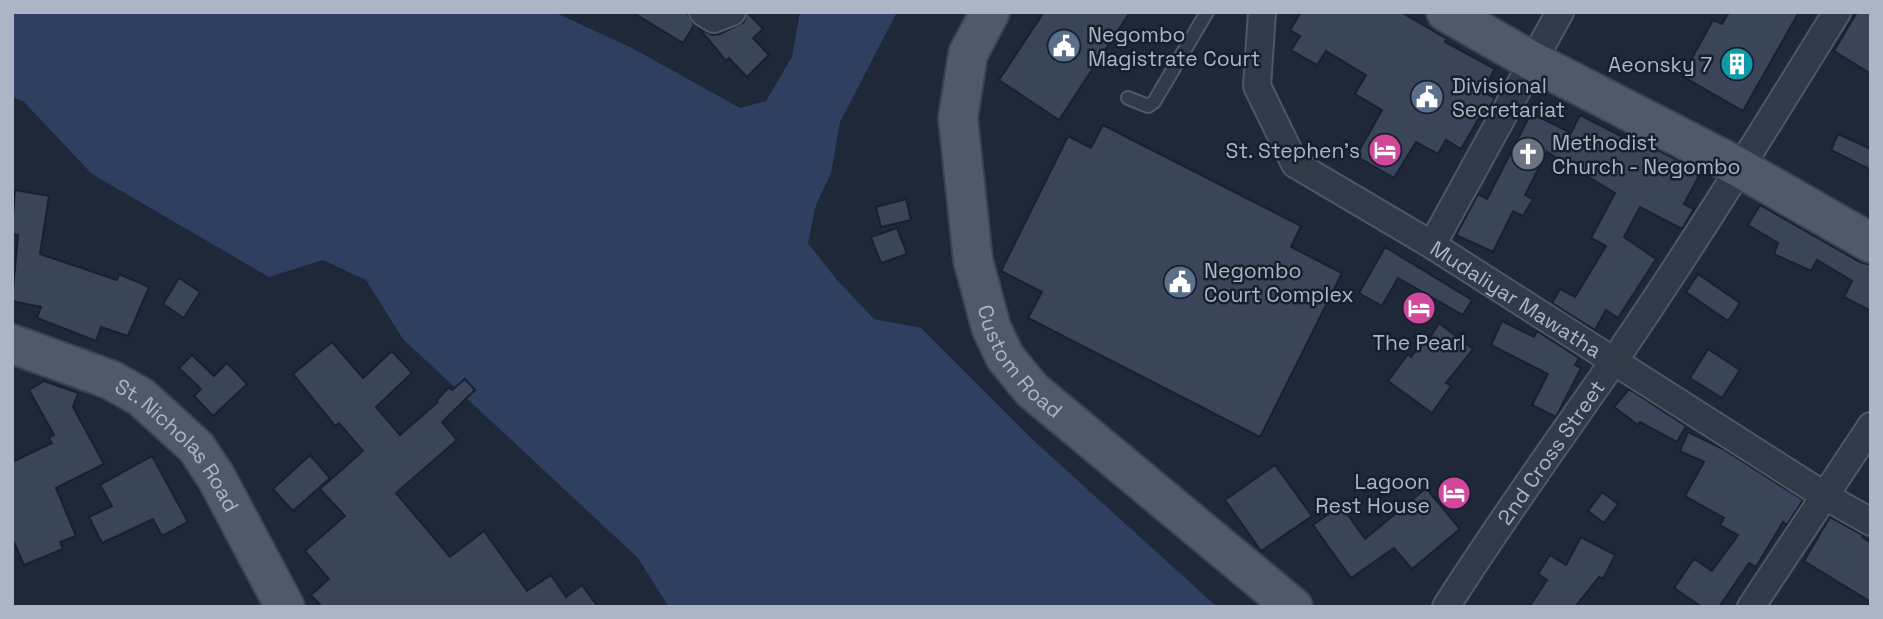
<svg xmlns="http://www.w3.org/2000/svg" width="1883" height="619" font-family="'Space Grotesk',sans-serif">
<style>
.water{fill:#2e3f60}
.building{fill:#3a4559;stroke:#192130;stroke-width:2}
.lines{fill:none;stroke-linecap:round;stroke-linejoin:round}
.lane-casing{stroke:#4f5767;stroke-width:16}
.street-casing{stroke:#4f5767;stroke-width:30}
.primary-casing{stroke:#3b4353;stroke-width:42}
.lane{stroke:#323a49;stroke-width:12}
.street{stroke:#323a49;stroke-width:26}
.primary{stroke:#4f596a;stroke-width:38}
.labels{text-anchor:middle;dominant-baseline:central;stroke-width:5;stroke-linejoin:round;paint-order:stroke}
.poi-label{font-size:21px;fill:#acb4c6;stroke:#171f2e;text-anchor:start}
.street-label{font-size:21px;fill:#acb4c6;stroke:#171f2e}
</style>
<rect width="100%" height="100%" fill="#1e2839"/>
<path class="water" d="M12,12H554L632,48L740,108L766,101L792,57L800,12H897L840,122L831,173L816,205L808,243L837,280L874,319L921,328L1032,439L1217,607H669L638,558L403,339L366,280L323,260L269,277L92,174L23,101L12,97Z"/>
<path class="building" d="M632,12H687L694,25L683,43Z
M747,12L763,29L753,38L769,55L747,77L729,58L726,61L699,28L712,35L720,34L744,22Z
M1044,12H1130L1059,120L999,80Z
M1301,12H1401L1447,39L1445,42L1495,69L1482,91L1495,98L1483,120L1479,118L1461,149L1446,140L1438,154L1416,142L1394,178L1356,156L1382,110L1355,94L1366,75L1326,51L1317,65L1291,50L1300,36L1290,30Z
M1729,12H1799L1743,111L1682,76L1713,20L1722,24Z
M1857,12H1871V74L1834,51Z
M1531,113L1571,133L1580,115L1640,146L1642,142L1701,172L1684,204L1694,209L1682,229L1640,207L1624,237L1656,259L1618,318L1606,310L1595,330L1552,303L1560,289L1575,297L1606,246L1591,238L1615,193L1547,152L1525,195L1533,199L1523,216L1513,211L1493,252L1456,235L1478,194L1487,199Z
M1103,125L1301,226L1291,247L1342,273L1260,437L1028,318L1042,292L1001,271L1068,136L1091,148Z
M1838,134L1871,149V170L1831,150Z
M15,190L49,196L40,254L117,280L119,274L149,287L128,336L101,327L96,341L37,318L41,307L12,301L18,235L12,234Z
M906,199L911,220L881,227L876,207Z
M1760,205L1860,262L1871,265V311L1844,297L1852,281L1817,260L1811,271L1774,254L1778,243L1748,225Z
M897,228L907,254L881,263L871,237Z
M1385,247L1472,300L1463,315L1398,278L1382,306L1359,293Z
M1698,274L1740,303L1728,321L1686,292Z
M179,278L200,292L184,318L163,304Z
M1502,321L1534,337L1537,331L1579,358L1575,365L1581,368L1556,417L1532,405L1548,374L1491,345Z
M1439,323L1473,349L1446,383L1451,386L1432,413L1388,381L1408,354L1411,357L1422,342L1426,344Z
M332,342L363,378L392,351L412,373L376,407L400,435L438,402L437,400L449,387L452,390L465,379L475,390L442,422L457,440L396,493L450,557L484,531L527,591L551,575L566,597L582,585L598,607H322L311,595L329,579L305,551L345,516L320,489L363,451L339,423L335,426L293,374Z
M1708,349L1740,370L1722,398L1690,378Z
M192,355L214,376L227,363L247,384L213,416L194,396L201,389L179,368Z
M44,381L78,393L73,407L104,464L56,488L76,536L60,542L63,549L24,565L12,538V462L52,443L49,438L54,435L29,390Z
M1629,389L1686,426L1677,442L1640,422L1638,425L1614,407Z
M1688,432L1723,449L1803,500L1787,525L1783,522L1756,567L1749,563L1719,607H1702L1674,588L1694,559L1712,571L1738,535L1720,525L1724,518L1685,496L1704,462L1680,451Z
M310,455L330,478L293,511L273,489Z
M152,456L188,522L162,536L153,519L102,543L89,517L112,506L100,485Z
M1275,465L1312,516L1261,551L1225,500Z
M1426,488L1460,529L1412,569L1394,548L1351,578L1313,525L1341,505L1365,539Z
M1602,492L1618,504L1604,523L1588,511Z
M1830,517L1863,535L1862,537L1871,543V602L1804,561Z
M1581,537L1615,555L1603,579L1599,577L1575,607H1529L1547,580L1538,574L1550,555L1566,565Z"/>
<g class="lines">
<defs>
<path id="lane" d="M1128,98L1148,106L1154,102L1207,12"/>
<g id="street">
<path d="M703,12L714,19L732,12"/>
<path id="s1" d="M1262,12L1257,86L1295,164L1432,245L1825,496L1871,522"/>
<path d="M1432,245L1560,12"/>
<path id="s2" d="M1446,607C1499,523 1557,443 1614,361C1692,247 1764,130 1837,12"/>
<path d="M1751,607L1871,426"/>
</g>
<g id="primary">
<path id="s3" d="M990,12L968,54L958,118L973,260L991,327L1005,357L1032,390L1293,607"/>
<path d="M1446,12L1532,61L1740,168L1871,243"/>
<path id="s4" d="M12,344L111,380L141,397L196,447L216,477L285,607"/>
</g>
</defs>
<use href="#lane" class="lane-casing"/>
<use href="#street" class="street-casing"/>
<use href="#primary" class="primary-casing"/>
<use href="#lane" class="lane"/>
<use href="#street" class="street"/>
<use href="#primary" class="primary"/>
</g>
<defs>
<symbol id="civic-disc" viewBox="-11 -11 22 22"><circle r="9.5" fill="#5c6f8a" stroke="#171f2e"/><path d="M-.6-6.5H3V-4.5H.6V-3L4-1V1h2V6H-6V1h2V-1L-.6-3ZM-1.2 2.5V6h2.4V2.5Z" fill="#fff"/></symbol>
<symbol id="building-disc" viewBox="-11 -11 22 22"><circle r="9.5" fill="#0f9aa8" stroke="#171f2e"/><path d="M-4-6H4V6H1V3H-1V6H-4ZM-2.5-4.3h1.7v1.8h-1.7ZM.8-4.3h1.7v1.8H.8ZM-2.5-1h1.7V.8h-1.7ZM.8-1h1.7V.8H.8Z" fill="#fff"/></symbol>
<symbol id="hotel-disc" viewBox="-11 -11 22 22"><circle r="9.5" fill="#d1479c" stroke="#171f2e"/><path d="M-6-4.5h1.5V1H6V5H4.5V3h-9V5H-6ZM-4 0a1.8 1.8 0 1 1 3.6 0ZM.5 0V-2.5h3Q6-2.5 6 0Z" fill="#fff"/></symbol>
<symbol id="church-disc" viewBox="-11 -11 22 22"><circle r="9.5" fill="#6b7280" stroke="#171f2e"/><path d="M-1.2-6h2.4v3.5h3.3v2.4h-3.3V6h-2.4V-.1h-3.3v-2.4h3.3Z" fill="#fff"/></symbol>
</defs>
<g fill-rule="evenodd">
<use href="#civic-disc" x="1045" y="27" width="38" height="38"/>
<use href="#building-disc" x="1718" y="45" width="38" height="38"/>
<use href="#civic-disc" x="1408" y="78" width="38" height="38"/>
<use href="#hotel-disc" x="1366" y="131" width="38" height="38"/>
<use href="#church-disc" x="1509" y="135" width="38" height="38"/>
<use href="#civic-disc" x="1161" y="263" width="38" height="38"/>
<use href="#hotel-disc" x="1400" y="289" width="38" height="38"/>
<use href="#hotel-disc" x="1435" y="474" width="38" height="38"/>
</g>
<g class="labels">
<g class="poi-label">
<text x="1088" y="34">Negombo<tspan x="1088" dy="24">Magistrate Court</tspan></text>
<text x="1712" y="64" text-anchor="end">Aeonsky 7</text>
<text x="1452" y="85">Divisional<tspan x="1452" dy="24">Secretariat</tspan></text>
<text x="1552" y="142">Methodist<tspan x="1552" dy="24">Church - Negombo</tspan></text>
<text x="1360" y="150" text-anchor="end">St. Stephen's</text>
<text x="1204" y="270">Negombo<tspan x="1204" dy="24">Court Complex</tspan></text>
<text x="1419" y="342" text-anchor="middle">The Pearl</text>
<text x="1430" y="481" text-anchor="end">Lagoon<tspan x="1430" dy="24">Rest House</tspan></text>
</g>
<g class="street-label">
<text stroke="none"><textPath href="#s1" startOffset="420">Mudaliyar Mawatha</textPath></text>
<text stroke="none"><textPath href="#s3" startOffset="369">Custom Road</textPath></text>
<text stroke="none"><textPath href="#s4" startOffset="200">St. Nicholas Road</textPath></text>
<text stroke="none"><textPath href="#s2" startOffset="187">2nd Cross Street</textPath></text>
</g>
</g>
<rect width="1883" height="619" fill="none" stroke="#acb4c6" stroke-width="28"/>
</svg>
